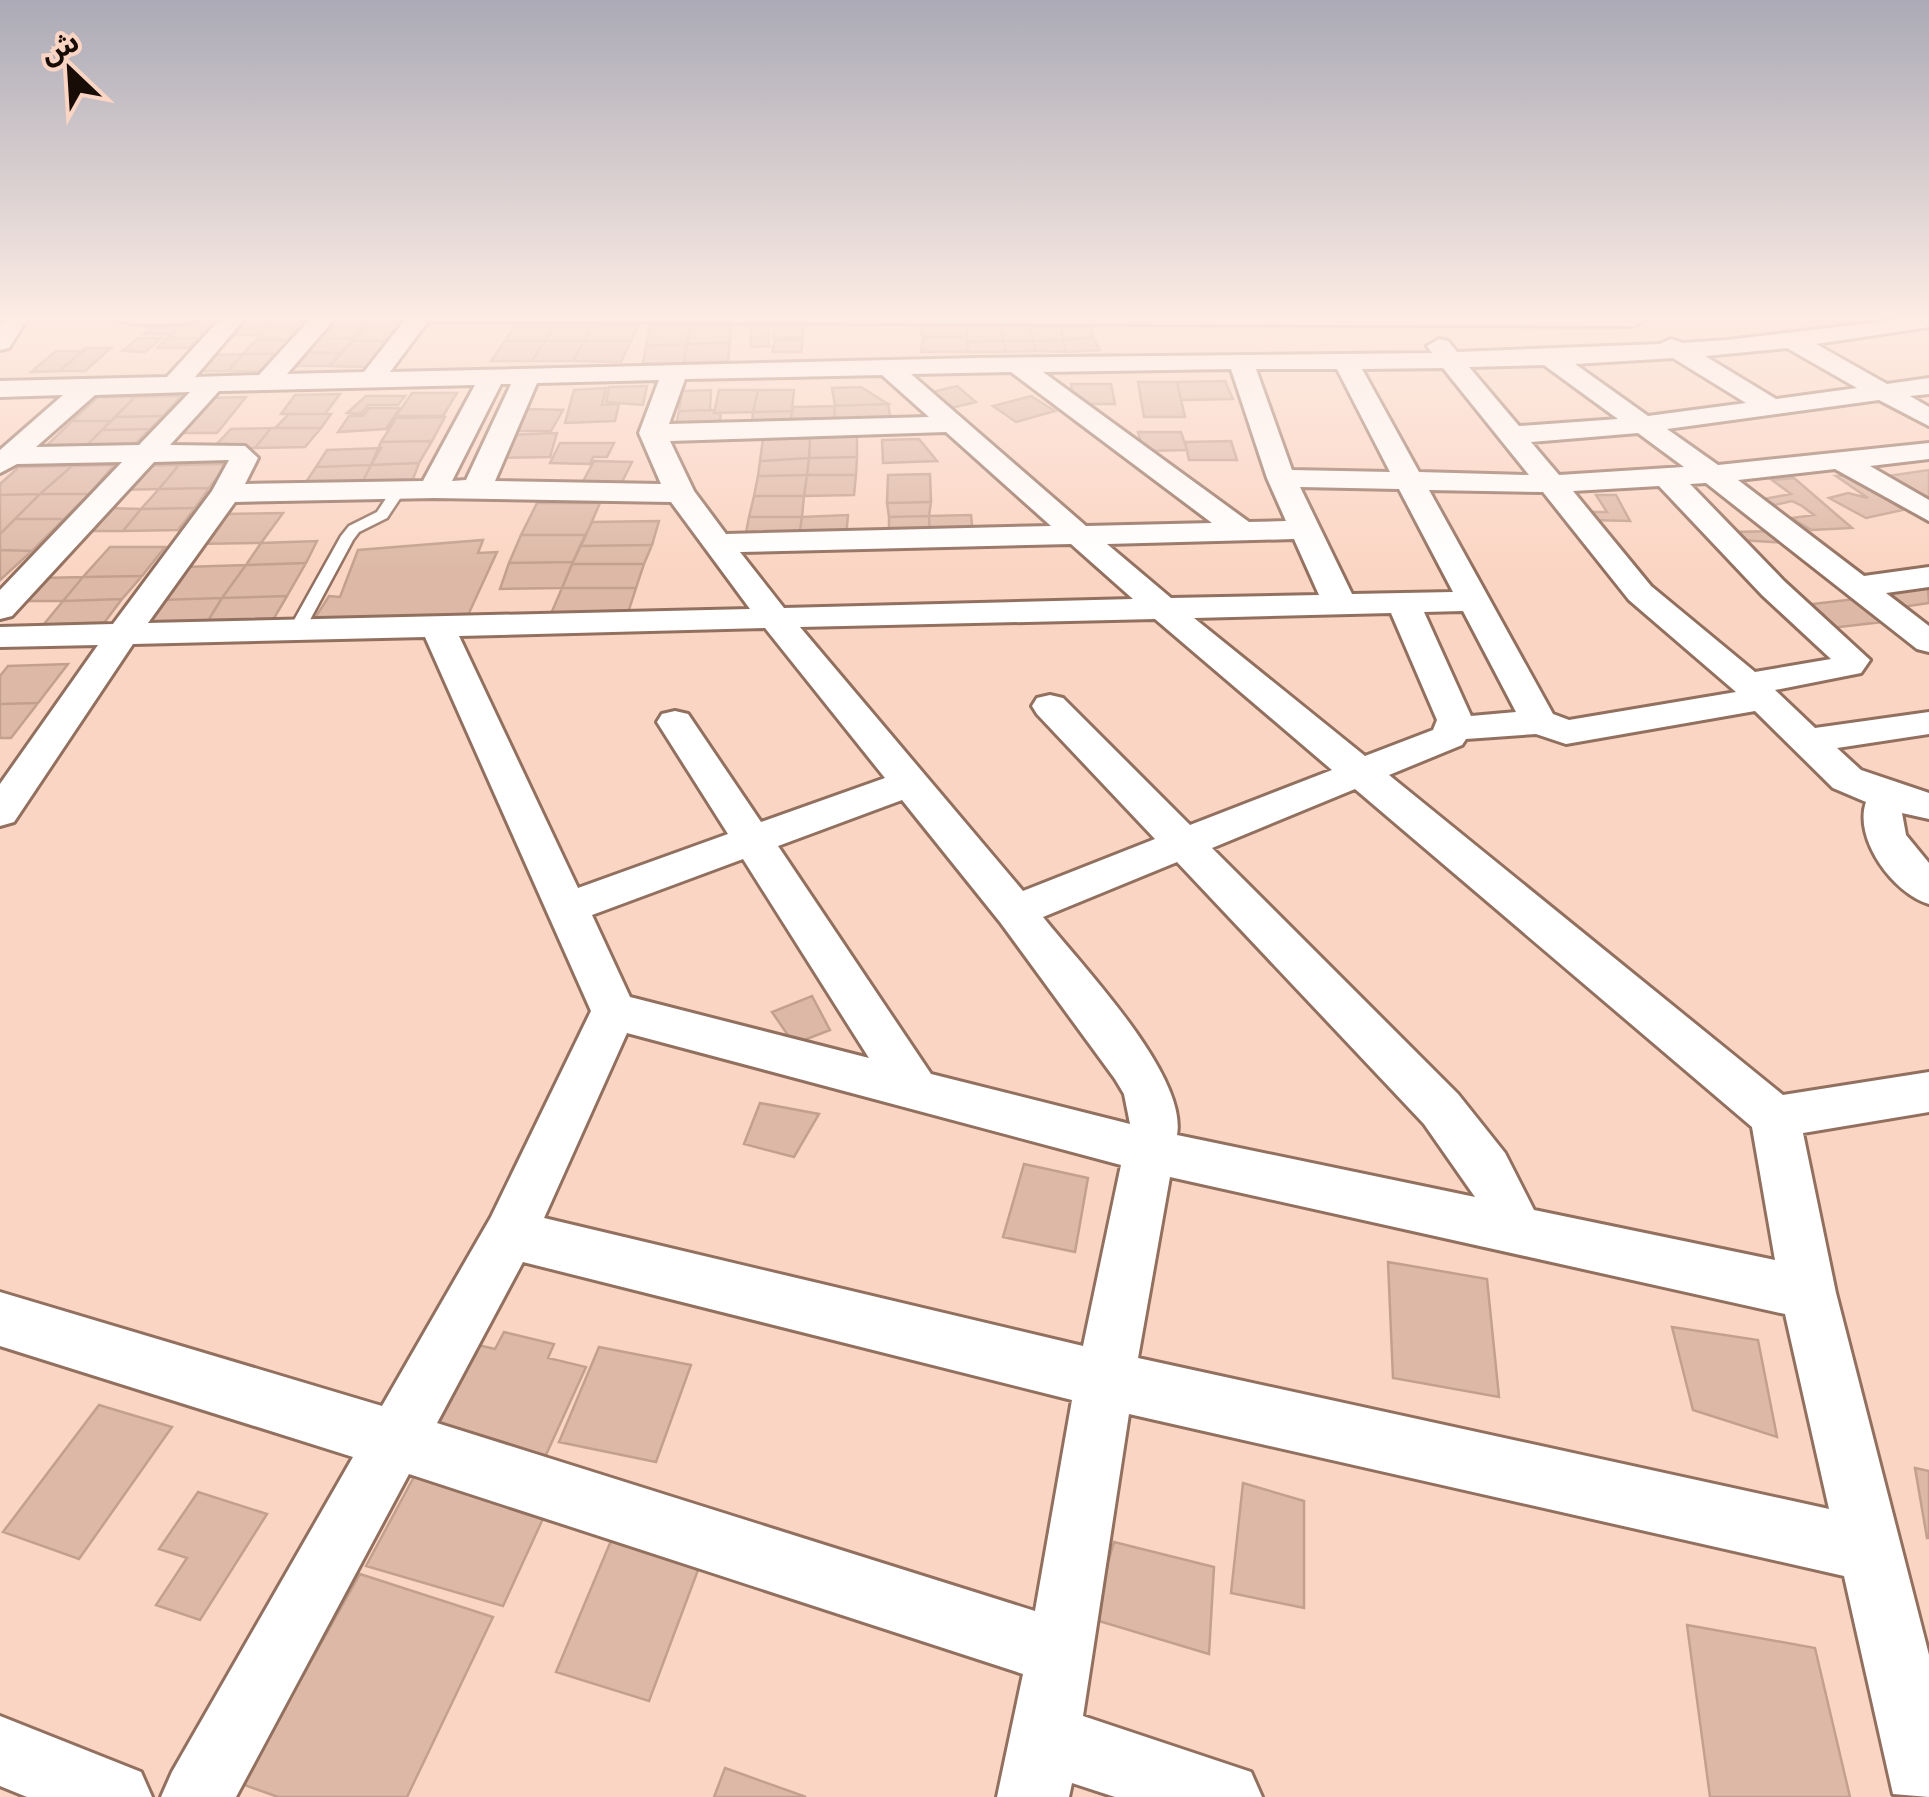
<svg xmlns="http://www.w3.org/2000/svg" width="1929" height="1797" font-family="'Nunito Sans','Noto Sans Arabic',sans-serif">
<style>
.building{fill:#ddb8a6;stroke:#c3a08e;stroke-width:2.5}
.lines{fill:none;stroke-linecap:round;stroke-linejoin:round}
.service-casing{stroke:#927060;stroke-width:5}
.minor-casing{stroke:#927060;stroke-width:6}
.service{fill:#fff;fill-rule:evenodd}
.minor{fill:#fff;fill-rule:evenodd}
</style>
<rect width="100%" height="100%" fill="#fbd5c3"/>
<path class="building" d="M246,319H271L257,335H231Z
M274,321H314L297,340H256Z
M335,321L370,322L355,338H319Z
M158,322H185L172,334H144Z
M185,322H223L206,338H167Z
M370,322H405L388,341H352Z
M731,322L730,343L687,344L690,324Z
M768,323L769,346L751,347L750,324Z
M775,323H804L803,337L773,338Z
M1000,323L1003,341L967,342V324Z
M516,324H555L545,341H505Z
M555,324H594L584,341H545Z
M594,324H639L631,341H584Z
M690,324L687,344L646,346L650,325Z
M920,324H967L966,337H923Z
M1030,324L1033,341H1003L1000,326Z
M1029,327H1060L1063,340L1033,341Z
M1091,327L1093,338L1063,340L1061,328Z
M923,337H966L968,352H921Z
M138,338H162L145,352L122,351Z
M167,338H200L189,348H157Z
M319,338H355L342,353L306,352Z
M1093,338L1100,350L1066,352L1063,340Z
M256,340H297L285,354H243Z
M775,340H803L801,352H772Z
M1063,340L1066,352L1036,351L1033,341Z
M352,341H388L367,367L329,366Z
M505,341H545L532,361H491Z
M545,341H584L573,361H532Z
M584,341H631L621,362L573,361Z
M1003,341H1033L1036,351L1006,352Z
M1003,341L1006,352H968L967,342Z
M730,343L728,361L684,363L687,344Z
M687,344L684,363L643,364L646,346Z
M86,348H111L85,371H59Z
M56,351H84L59,371L31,372Z
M306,352L342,353L329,366H293Z
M243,354H285L271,371H228Z
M243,354L228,371H193L209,355Z
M1225,381L1233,399L1181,400L1177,382Z
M1138,382H1177L1185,417H1144Z
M1071,384H1111L1115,404H1074Z
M647,386L643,405L606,402L609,387Z
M957,386L976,402L943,410L925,394Z
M861,387L888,404L835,406L832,388Z
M606,388L602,405L619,404L615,421L565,423L574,390Z
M711,390L710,410L679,411L682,391Z
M719,390H758L753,412L714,413Z
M758,390H794L792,411L753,412Z
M412,393H457L443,416H396Z
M340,394L325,414H281L295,395Z
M181,396L163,416L115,417L135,397Z
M366,396H405L398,405H368L361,414L347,413Z
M1031,396L1055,411L1016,422L993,406Z
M98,397H135L111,421H72Z
M246,397L217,433H175L205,398Z
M888,404L891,421L834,424L835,406Z
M835,406L834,424H790L793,407Z
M369,408H400L386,429L338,432L349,416H363Z
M526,409L563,410L551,431H513Z
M715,410L714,413H721L719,428L675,429L679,411Z
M792,411L790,424L752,425L753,412Z
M289,414H331L321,428H275Z
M163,416L150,429L102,430L115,417Z
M445,417L432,441L381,442L396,418Z
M72,421H111L82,450L41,451Z
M271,428H321L305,447L255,448Z
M271,428L255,448H213L231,429Z
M150,429L128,451L82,450L102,430Z
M1138,432H1181L1187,450L1143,451Z
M557,433L550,457L500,458L509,435Z
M857,436V457L809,458L810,438Z
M810,438L809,458L760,461L763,439Z
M919,439L937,461L883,463L882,440Z
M432,441L419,463L371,465L381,442Z
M1231,441L1237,460H1189L1185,442Z
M560,443H614L607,457H593L590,464L550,463Z
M381,448L371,465L316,467L327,450Z
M857,457L856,475H807L809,458Z
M809,458L807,475L758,476L760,461Z
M594,461L632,462L620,486L581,485Z
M419,463L410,487L359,489L371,465Z
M228,464L209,488L159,489L179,465Z
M114,465L89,494H40L72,466Z
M179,465L159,489L118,490L138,466Z
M371,465L359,489L300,491L316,467Z
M72,466L40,494L0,495V484L19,467Z
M1929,470V501L1888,476Z
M930,474L931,502L887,503L888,475Z
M807,475L804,496H754L758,476Z
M807,475H856L854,495L804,496Z
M1852,475L1903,510L1866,518L1829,498L1848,493L1868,498L1836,476Z
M1794,478L1852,528L1811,530L1792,518L1814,515L1802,506L1792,501L1775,505L1763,499L1791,494L1772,480Z
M209,488L195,508L141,509L159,489Z
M40,494H89L64,519H15Z
M40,494L0,534V495Z
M1596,495H1616L1630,521L1591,520L1582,512H1607Z
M754,496H804L802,517H749Z
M931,502L929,516L889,517L887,503Z
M537,503H600L586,535H521Z
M105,508L141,509L123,531H82Z
M195,508L178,530L123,531L141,509Z
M283,513L261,543L195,544L219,514Z
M848,515L846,537H799L802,517Z
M971,515L973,534L930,535L929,516Z
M929,516L930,535L889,536V517Z
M749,517H802L799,537L745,538Z
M15,519H64L32,551L0,550V534Z
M659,521L652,545L580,546L592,522Z
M1776,531L1787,543L1739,540L1732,532Z
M521,535H586L573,562L509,563Z
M483,540L478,553L497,552L468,615L315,618L329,596L340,597L358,550Z
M317,541L306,563L246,565L261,543Z
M652,545L644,564H572L580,546Z
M110,547H165L142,576L83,577Z
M0,550L32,551L0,580Z
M573,562L562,588L500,589L509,563Z
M306,563L287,596L222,598L246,565Z
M572,564H644L636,588H562Z
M246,565L222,598L159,600L183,567Z
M142,576L122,599L63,601L83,577Z
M83,577L63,601H18L40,578Z
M1928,587L1929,603L1902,607L1885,594Z
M562,588H636L627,616H550Z
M287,596L273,620L206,624L222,598Z
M222,598L206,624L141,626L159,600Z
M122,599L101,627L40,629L63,601Z
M1855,599L1882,622L1831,628L1805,605Z
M68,664L38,703L0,704V676L8,666Z
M38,703L11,738H0V704Z
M812,996L830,1030L794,1044L772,1012Z
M760,1103L819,1114L794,1157L744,1144Z
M1024,1164L1088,1178L1075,1252L1003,1237Z
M1388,1262L1487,1279L1499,1397L1393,1378Z
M1672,1327L1758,1340L1777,1437L1693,1410Z
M504,1332L554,1344L548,1358L586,1367L545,1457L435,1429L478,1345L495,1349Z
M599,1347L691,1365L656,1462L559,1442Z
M99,1405L172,1427L79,1559L3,1532Z
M422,1462L552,1499L503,1606L366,1566Z
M1915,1468L1929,1471V1538H1927Z
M1243,1483L1304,1501V1608L1231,1593Z
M198,1492L267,1514L200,1620L156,1605L187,1558L159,1549Z
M613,1536L701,1562L649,1701L556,1672Z
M1114,1542L1214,1567L1209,1654L1092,1619Z
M360,1574L493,1617L407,1797H278L242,1784Z
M1687,1625L1815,1648L1850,1797H1710Z
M725,1768L806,1797H714Z"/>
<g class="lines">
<defs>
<path id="service" d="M393,488L405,491L387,518L359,532L353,540L304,631L302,634H290L288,631L341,536L349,526L377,512Z"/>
<path id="minor" d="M5,316H29L9,348L0,350V324Z
M109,316H203C192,327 120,327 109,316Z
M223,316H247L195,377L259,375L313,316H337L287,374L364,372L408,316L1646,319L1634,326L428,321L390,372L976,358L1432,353L1427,346L1439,339L1448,341L1457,352L1660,344L1671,339L1683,343L1727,340L1929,316V327L1816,344L1887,384L1929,378V394L1910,396L1929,407V426L1879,400L1667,429L1718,465L1929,443V459L1870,466L1929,500V521L1835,469L1738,480L1864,576L1929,567V587L1886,593L1929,626V652L1917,649L1706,483L1690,484L1784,581L1870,660L1861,673L1775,690L1815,728L1929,712V734L1837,748L1861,770L1929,793V819L1902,813L1906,835L1929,863V904C1894,894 1853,839 1866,802L1833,788L1755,711L1566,744L1536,734L1466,739L1462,745L1389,775L1783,1095L1929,1072V1112L1803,1133L1836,1293L1929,1655V1797L1893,1794L1844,1576L1129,1414L1083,1716L1251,1772L1262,1797H1115L1072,1783L1069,1797H997L1023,1674L409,1474L236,1797H161L172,1772L353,1457L0,1346V1292L382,1406L491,1217L591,1011L425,637L133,644L14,822L0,826V784L98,645L0,647V627L113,624L212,491L229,460L154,462L12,616L0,619V590L122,462L17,464L0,473V450L63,395L0,397V381L167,377ZM1787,348L1857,388L1776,399L1705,356ZM1673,358L1746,403L1648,416L1575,364ZM1544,365L1618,419L1519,426L1469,367ZM1443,368L1529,475L1419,472L1362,369ZM1231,369L1267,478L1286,521L1249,522L1043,372ZM1256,369H1337L1390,472L1292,470ZM1011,372L1212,523L1086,526L911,374ZM882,375L929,417L669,424L685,379ZM659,380L639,433L661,484L495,481L537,383ZM501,384H511L466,480L452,481ZM475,385L423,481L245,484L258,458L245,446L170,445L219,391ZM190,392L139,445L36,447L95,395ZM946,432L1051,526L726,534L694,491L670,441ZM1638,433L1684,467L1559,475L1531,442ZM1659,486L1762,595L1831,659L1755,672L1651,586L1573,491ZM1300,487L1399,489L1453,592L1352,594ZM1429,490L1543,492L1629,600L1736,692L1569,720L1553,714ZM434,498L671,502L750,609L148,623L235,502ZM1294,539L1319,595L1171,598L1107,544ZM1071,544L1133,599L784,608L740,552ZM1463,611L1516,712L1471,716L1424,612ZM1391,613L1437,720L1433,730L1365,756L1194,618ZM1155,619L1332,770L1190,825L1063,698L1050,695L1037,698L1032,706L1037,714L1155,839L1023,891L800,627ZM765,628L885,778L761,822L688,714L675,711L662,714L657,722L728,834L578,888L459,636ZM1355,789L1752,1127L1775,1260L1534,1210L1505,1153L1458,1094L1212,848ZM902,800L1000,922L1115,1079L1124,1094L1130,1124L931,1074L778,846ZM743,859L869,1058L630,997L592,915ZM1177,862L1424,1124L1475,1197L1177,1135C1188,1075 1081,965 1043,917ZM627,1033L1121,1165L1083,1346L544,1218ZM1170,1177L1785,1314L1829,1509L1138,1358ZM523,1262L1072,1400L1035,1611L437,1423Z
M0,1716L141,1772L152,1797H27L0,1786Z"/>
</defs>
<use href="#service" class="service-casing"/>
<use href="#minor" class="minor-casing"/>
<use href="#service" class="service"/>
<use href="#minor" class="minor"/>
</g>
<linearGradient id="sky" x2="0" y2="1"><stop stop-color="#abaab6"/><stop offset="0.56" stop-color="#fdece4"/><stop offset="1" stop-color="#fdece4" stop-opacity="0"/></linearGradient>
<rect width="1929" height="568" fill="url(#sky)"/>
<g transform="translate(70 70) rotate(335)" stroke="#fbd5c3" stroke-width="8" paint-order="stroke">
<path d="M0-8L18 38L0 25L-18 38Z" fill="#180c06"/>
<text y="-15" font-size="28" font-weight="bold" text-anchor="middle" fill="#180c06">ش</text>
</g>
</svg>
